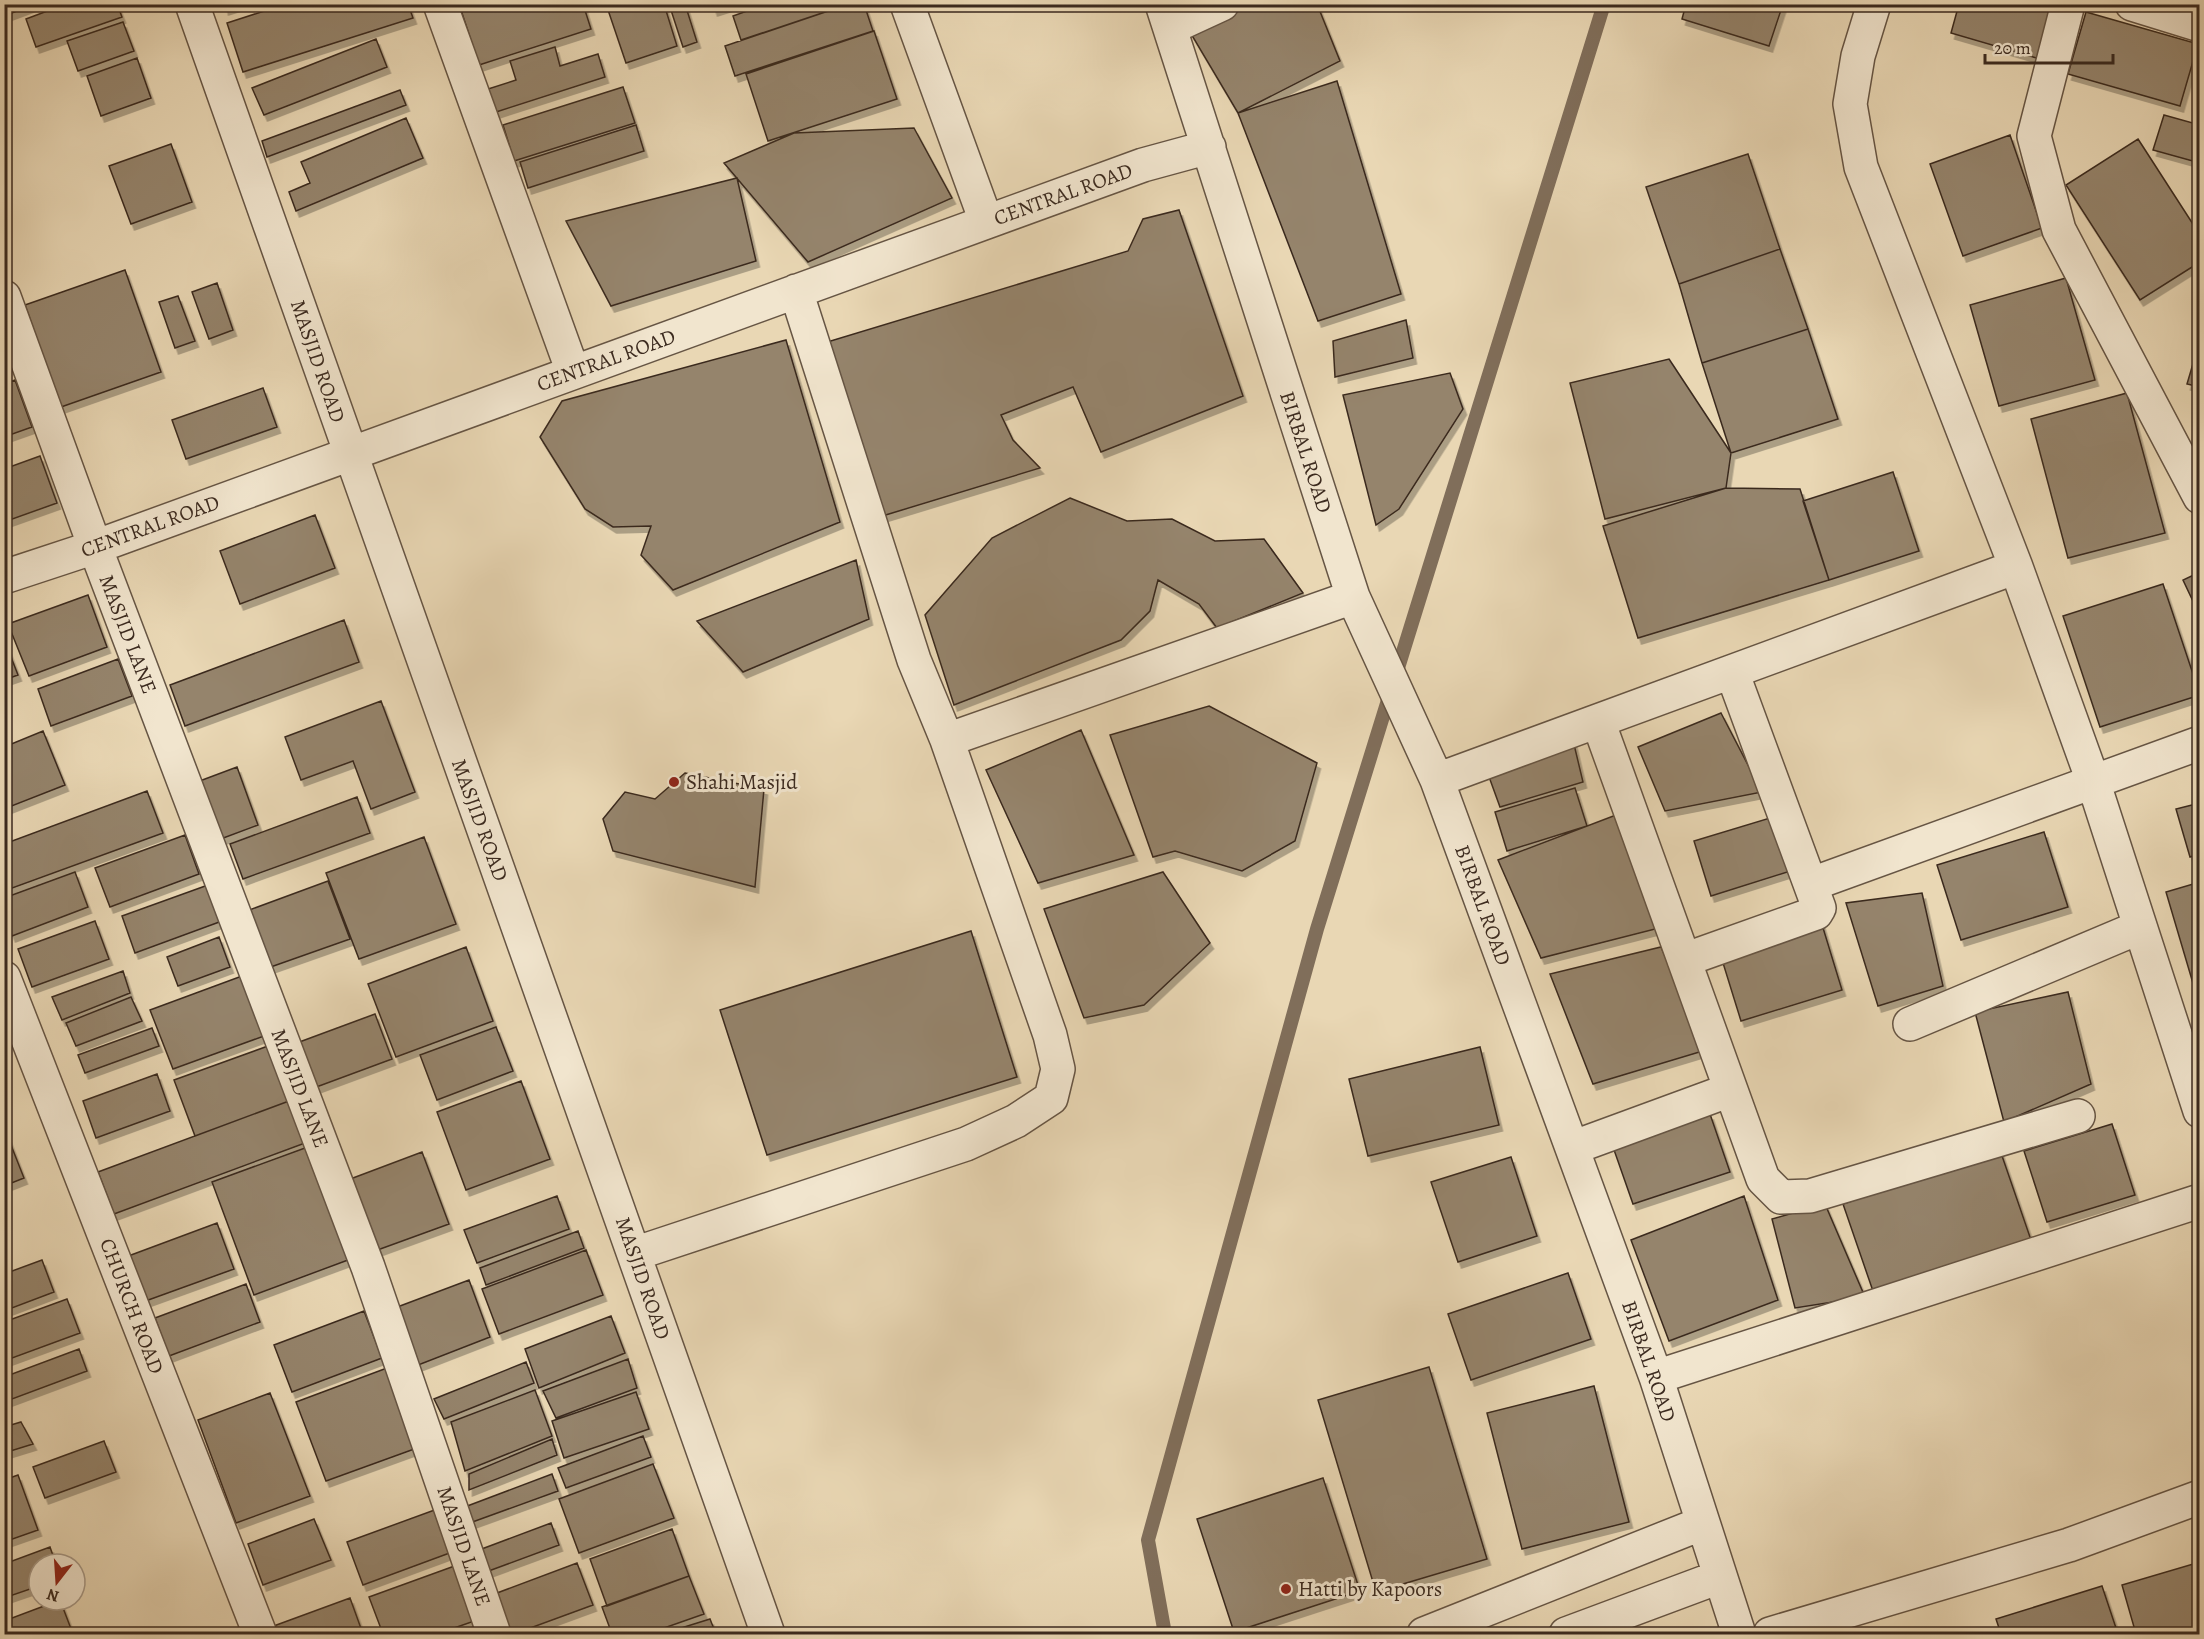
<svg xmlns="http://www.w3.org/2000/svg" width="2204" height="1639" font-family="Alegreya,serif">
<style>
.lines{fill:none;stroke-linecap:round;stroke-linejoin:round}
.stream{stroke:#806e5a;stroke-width:14}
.building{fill:#95846c;stroke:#3b2a1f;stroke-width:1.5;filter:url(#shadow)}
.minor-casing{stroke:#654;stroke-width:36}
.minor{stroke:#f1e5ce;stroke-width:33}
.poi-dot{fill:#8f2418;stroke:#f1e5ce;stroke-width:2}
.labels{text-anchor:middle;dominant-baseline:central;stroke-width:6;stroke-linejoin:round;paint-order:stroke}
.street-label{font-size:21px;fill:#3b2a1f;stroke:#f1e5ce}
.poi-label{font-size:21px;fill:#3b2a1f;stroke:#f1e5ce;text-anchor:start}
</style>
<defs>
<filter id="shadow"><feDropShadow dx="3.5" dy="6" stdDeviation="0" flood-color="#0004"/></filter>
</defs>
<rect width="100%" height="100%" fill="#e9d7b4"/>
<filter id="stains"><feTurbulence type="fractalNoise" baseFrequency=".00333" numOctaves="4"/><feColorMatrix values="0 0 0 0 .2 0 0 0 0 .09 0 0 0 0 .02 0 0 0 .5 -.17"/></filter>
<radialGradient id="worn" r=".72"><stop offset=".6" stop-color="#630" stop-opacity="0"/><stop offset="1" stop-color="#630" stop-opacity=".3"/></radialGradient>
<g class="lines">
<path class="stream" d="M1165,1634L1148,1540L1317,929L1604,4"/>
</g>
<path class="building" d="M4,4H36L4,16Z
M66,4H117L122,17L36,47L26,19Z
M224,4H241L225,9Z
M286,4H408L413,18L243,72L227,23Z
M459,4H583L591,29L479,65Z
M606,4H664L677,46L626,63Z
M669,4H685L697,42L683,47Z
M712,4H733L714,10Z
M767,4H849L741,40L733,16Z
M849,4H864L873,31L735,76L725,46Z
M1232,4H1317L1340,61L1238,113L1184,22Z
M1686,4H1783L1769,46L1682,19Z
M1959,4H2056L2040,59L1951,33Z
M2086,12L2198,44L2180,106L2068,74Z
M123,22L134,51L78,71L67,41Z
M874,31L897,99L768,141L746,74Z
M376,39L387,67L264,115L252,88Z
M555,47L560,66L598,54L605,77L493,113L485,90L516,80L510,61Z
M137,58L151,98L101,116L87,76Z
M1337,81L1401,294L1318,321L1238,113Z
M623,87L635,123L514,161L503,125Z
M400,90L406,105L267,157L262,141Z
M2164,115L2200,125V163L2153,150Z
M406,118L423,158L296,211L289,192L310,183L301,162Z
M636,125L644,151L528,188L520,162Z
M914,128L952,198L808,262L724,163L794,133Z
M2010,135L2042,228L1963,256L1930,164Z
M2138,139L2200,235V262L2140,300L2066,185Z
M171,144L192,202L131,224L109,166Z
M1748,154L1780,249L1679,284L1646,187Z
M737,178L756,261L611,306L566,221Z
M1179,210L1243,396L1101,452L1073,387L1001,415L1013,440L1040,468L879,517L824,343L1128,251L1143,219Z
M1780,249L1808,329L1702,363L1679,284Z
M125,270L161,372L61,407L25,305Z
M2066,278L2095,380L1999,406L1970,305Z
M217,283L233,330L209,339L192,292Z
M178,296L195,341L175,348L159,302Z
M1406,320L1413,358L1335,377L1333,341Z
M1808,329L1838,419L1731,453L1702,363Z
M786,340L840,522L673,590L641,555L651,526L613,527L585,509L540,437L562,401Z
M2200,340V387L2187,384Z
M1669,359L1731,453L1726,488L1605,519L1570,383Z
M1450,373L1463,409L1399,509L1376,525L1343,395Z
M15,380L32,427L4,437V384Z
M263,388L277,427L186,459L172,420Z
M2127,393L2165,533L2068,558L2031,419Z
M40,456L57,503L4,522V469Z
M1893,472L1919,551L1829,580L1803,501Z
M1726,488L1800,489L1829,580L1638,638L1603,526Z
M1070,498L1127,521L1172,519L1215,541L1264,539L1303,593L1217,628L1199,604L1158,580L1150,611L1121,640L954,705L925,615L992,538Z
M315,515L335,568L240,604L220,551Z
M856,560L869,619L743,672L697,621Z
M2200,572V616L2183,580Z
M2163,584L2200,695L2100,727L2063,616Z
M88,595L107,647L29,676L8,624Z
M344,620L359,662L185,726L170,685Z
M4,639L18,675L4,680Z
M118,659L132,696L51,726L38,689Z
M381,701L415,792L371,809L353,761L301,780L285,737Z
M1209,706L1317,763L1295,841L1242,871L1175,851L1153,857L1110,735Z
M1721,713L1762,792L1665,811L1638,747Z
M1081,730L1134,855L1038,883L986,770Z
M43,731L65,785L4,809V747Z
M1572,736L1583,782L1500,807L1484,763Z
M237,767L258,825L218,840L197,782Z
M685,773L764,789L755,887L613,851L603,819L625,792L655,799Z
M1575,788L1587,826L1507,851L1495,812Z
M147,791L163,833L4,891V844Z
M357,797L370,833L243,879L230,844Z
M2200,803V854L2190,857L2176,809Z
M1783,814L1800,868L1711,896L1694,841Z
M1616,815L1663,927L1541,958L1498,860Z
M2044,832L2068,907L1961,940L1937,865Z
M185,835L199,874L110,907L95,868Z
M424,837L456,924L359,959L326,873Z
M75,872L88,907L12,936L4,917V898Z
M1163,872L1210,943L1144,1005L1084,1018L1044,909Z
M328,881L350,939L265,969L244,912Z
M2200,882V1007L2166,892Z
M208,885L222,921L135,953L122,916Z
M1922,893L1943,986L1878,1006L1846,903Z
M1820,918L1842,990L1741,1021L1719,950Z
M95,921L109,959L32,987L18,949Z
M971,931L1017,1077L767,1155L720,1010Z
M219,937L230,967L178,986L167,957Z
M466,947L493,1021L396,1057L368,984Z
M1661,947L1706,1050L1593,1084L1550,974Z
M123,971L130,993L62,1020L52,997Z
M242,976L264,1036L173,1069L150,1010Z
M2068,992L2091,1084L2004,1122L1975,1012Z
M131,997L142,1021L76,1046L66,1023Z
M375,1014L392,1059L311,1089L294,1044Z
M496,1027L513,1071L437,1100L420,1055Z
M152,1028L159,1046L85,1073L78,1055Z
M268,1046L289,1101L195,1136L174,1080Z
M1480,1047L1499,1125L1368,1156L1349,1079Z
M157,1074L170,1111L96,1138L83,1101Z
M521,1081L550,1159L466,1190L437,1112Z
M289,1101L305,1143L114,1214L98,1172Z
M1710,1114L1730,1172L1633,1204L1613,1147Z
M2112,1124L2135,1195L2047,1222L2024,1151Z
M7,1135L24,1178L4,1186V1136Z
M305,1148L348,1260L254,1295L212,1182Z
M2000,1150L2031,1240L1874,1294L1843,1204Z
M422,1152L449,1224L372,1252L345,1181Z
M1511,1157L1537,1236L1458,1262L1431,1182Z
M557,1196L569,1229L477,1263L464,1230Z
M1744,1196L1778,1300L1669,1341L1631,1240Z
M1825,1204L1865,1297L1795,1308L1772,1219Z
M217,1223L234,1269L140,1303L123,1258Z
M578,1231L584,1248L486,1285L480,1268Z
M586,1250L603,1295L499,1334L482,1289Z
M42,1260L54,1292L4,1311V1274Z
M1568,1273L1591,1339L1471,1380L1448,1314Z
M469,1280L490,1337L413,1367L392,1309Z
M246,1284L260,1322L169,1356L155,1318Z
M67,1299L80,1333L4,1361V1322Z
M364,1311L382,1358L292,1392L274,1345Z
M611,1316L625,1353L539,1388L525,1349Z
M79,1349L87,1371L4,1402V1377Z
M628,1359L637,1388L556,1418L543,1391Z
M526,1362L534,1383L444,1419L434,1399Z
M1429,1367L1487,1559L1376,1592L1318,1400Z
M387,1368L417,1448L326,1481L296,1402Z
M1594,1386L1629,1522L1522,1549L1487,1413Z
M535,1390L552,1436L465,1471L451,1422Z
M636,1392L649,1429L564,1458L552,1421Z
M270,1393L310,1496L236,1523L198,1420Z
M21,1422L33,1444L4,1453V1427Z
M643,1436L651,1457L566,1488L558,1468Z
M552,1439L557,1455L469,1490V1474Z
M104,1441L116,1472L45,1498L33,1467Z
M653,1464L674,1518L579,1553L559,1499Z
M552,1474L558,1491L467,1524L462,1508Z
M18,1475L38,1530L4,1542V1480Z
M1323,1478L1360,1591L1234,1632L1197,1519Z
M440,1508L455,1551L363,1585L347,1542Z
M314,1519L331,1560L263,1585L248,1544Z
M551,1523L559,1545L486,1572L479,1550Z
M672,1529L689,1576L607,1606L590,1559Z
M50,1547L56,1564H39V1586L4,1598V1564Z
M2200,1562V1634H2136L2122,1585Z
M577,1563L593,1605L514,1634H503L489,1596Z
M460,1564L480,1619L437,1634H383L369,1597Z
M689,1576L704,1614L647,1634H612L602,1607Z
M2102,1586L2118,1634H2001L1996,1619Z
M350,1598L363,1634H274L271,1627Z
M60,1600L73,1634H4V1621Z
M710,1619L716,1634H662Z
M474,1627L477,1634H452Z"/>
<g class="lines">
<defs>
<path id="minor" d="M192,4L768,1634
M440,4L573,372
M907,4L986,221
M1162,4L1353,597L1437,780L1656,1377L1739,1634
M1874,4L1858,56L1850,104L1861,167L2016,567L2093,781L2200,1111
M2068,4L2034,136L2059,230L2200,497
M2132,4L2200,25
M1170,28L1222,4
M4,297L95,547L368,1267L494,1634
M4,577L95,547L1143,165L1209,147
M1598,721L1763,1179L1781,1197L1810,1196L2078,1116
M947,740L1353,597
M1437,780L2016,567
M1812,884L2200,743
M1684,960L1816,913L1819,908L1732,672
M4,978L260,1634
M1910,1024L2140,927
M1572,1148L1730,1090
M634,1254L966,1144L1016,1121L1051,1098L1058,1069L1050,1035L947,740L914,660L796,291
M1656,1377L2200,1201
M1424,1634L1703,1523
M1566,1634L1719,1577
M1770,1634L2069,1545L2200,1497"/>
</defs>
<use href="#minor" class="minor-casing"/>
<use href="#minor" class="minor"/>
</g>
<g class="poi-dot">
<circle cx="674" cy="782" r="6"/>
<circle cx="1286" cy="1589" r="6"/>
</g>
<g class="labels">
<g class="street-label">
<text transform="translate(1063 194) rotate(-20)">CENTRAL ROAD</text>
<text transform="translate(606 360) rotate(-20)">CENTRAL ROAD</text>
<text transform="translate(318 361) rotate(71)">MASJID ROAD</text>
<text transform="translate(1306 452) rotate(72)">BIRBAL ROAD</text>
<text transform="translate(150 526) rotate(-20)">CENTRAL ROAD</text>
<text transform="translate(128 634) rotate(69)">MASJID LANE</text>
<text transform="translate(480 820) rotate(70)">MASJID ROAD</text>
<text transform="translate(1483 905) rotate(70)">BIRBAL ROAD</text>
<text transform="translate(300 1088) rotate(69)">MASJID LANE</text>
<text transform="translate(643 1278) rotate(71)">MASJID ROAD</text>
<text transform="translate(132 1306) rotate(69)">CHURCH ROAD</text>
<text transform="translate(1649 1361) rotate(71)">BIRBAL ROAD</text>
<text transform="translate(464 1546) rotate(71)">MASJID LANE</text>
</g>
<g class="poi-label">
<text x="686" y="782">Shahi Masjid</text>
<text x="1298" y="1589">Hatti by Kapoors</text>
</g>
</g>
<rect width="2204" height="1639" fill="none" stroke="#e9d7b4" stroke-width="24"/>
<rect x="6" y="6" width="2192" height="1627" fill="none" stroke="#3b2a1f" stroke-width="3"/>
<rect x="12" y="12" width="2180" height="1615" fill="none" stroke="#3b2a1f" stroke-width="1.5"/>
<g transform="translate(57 1582) rotate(197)"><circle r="28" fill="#f1e5ce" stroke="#a89a88" stroke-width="1.5"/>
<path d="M0-4.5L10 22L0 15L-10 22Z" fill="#8f2418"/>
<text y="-9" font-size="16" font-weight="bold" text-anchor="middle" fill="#3b2a1f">N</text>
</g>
<path d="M1985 54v9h128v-9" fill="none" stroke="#3b2a1f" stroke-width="3"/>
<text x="1994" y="54" font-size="18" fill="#3b2a1f" stroke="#f1e5ce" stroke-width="4.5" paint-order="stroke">20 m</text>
<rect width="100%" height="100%" filter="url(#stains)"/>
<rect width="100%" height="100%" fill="url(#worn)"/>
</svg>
